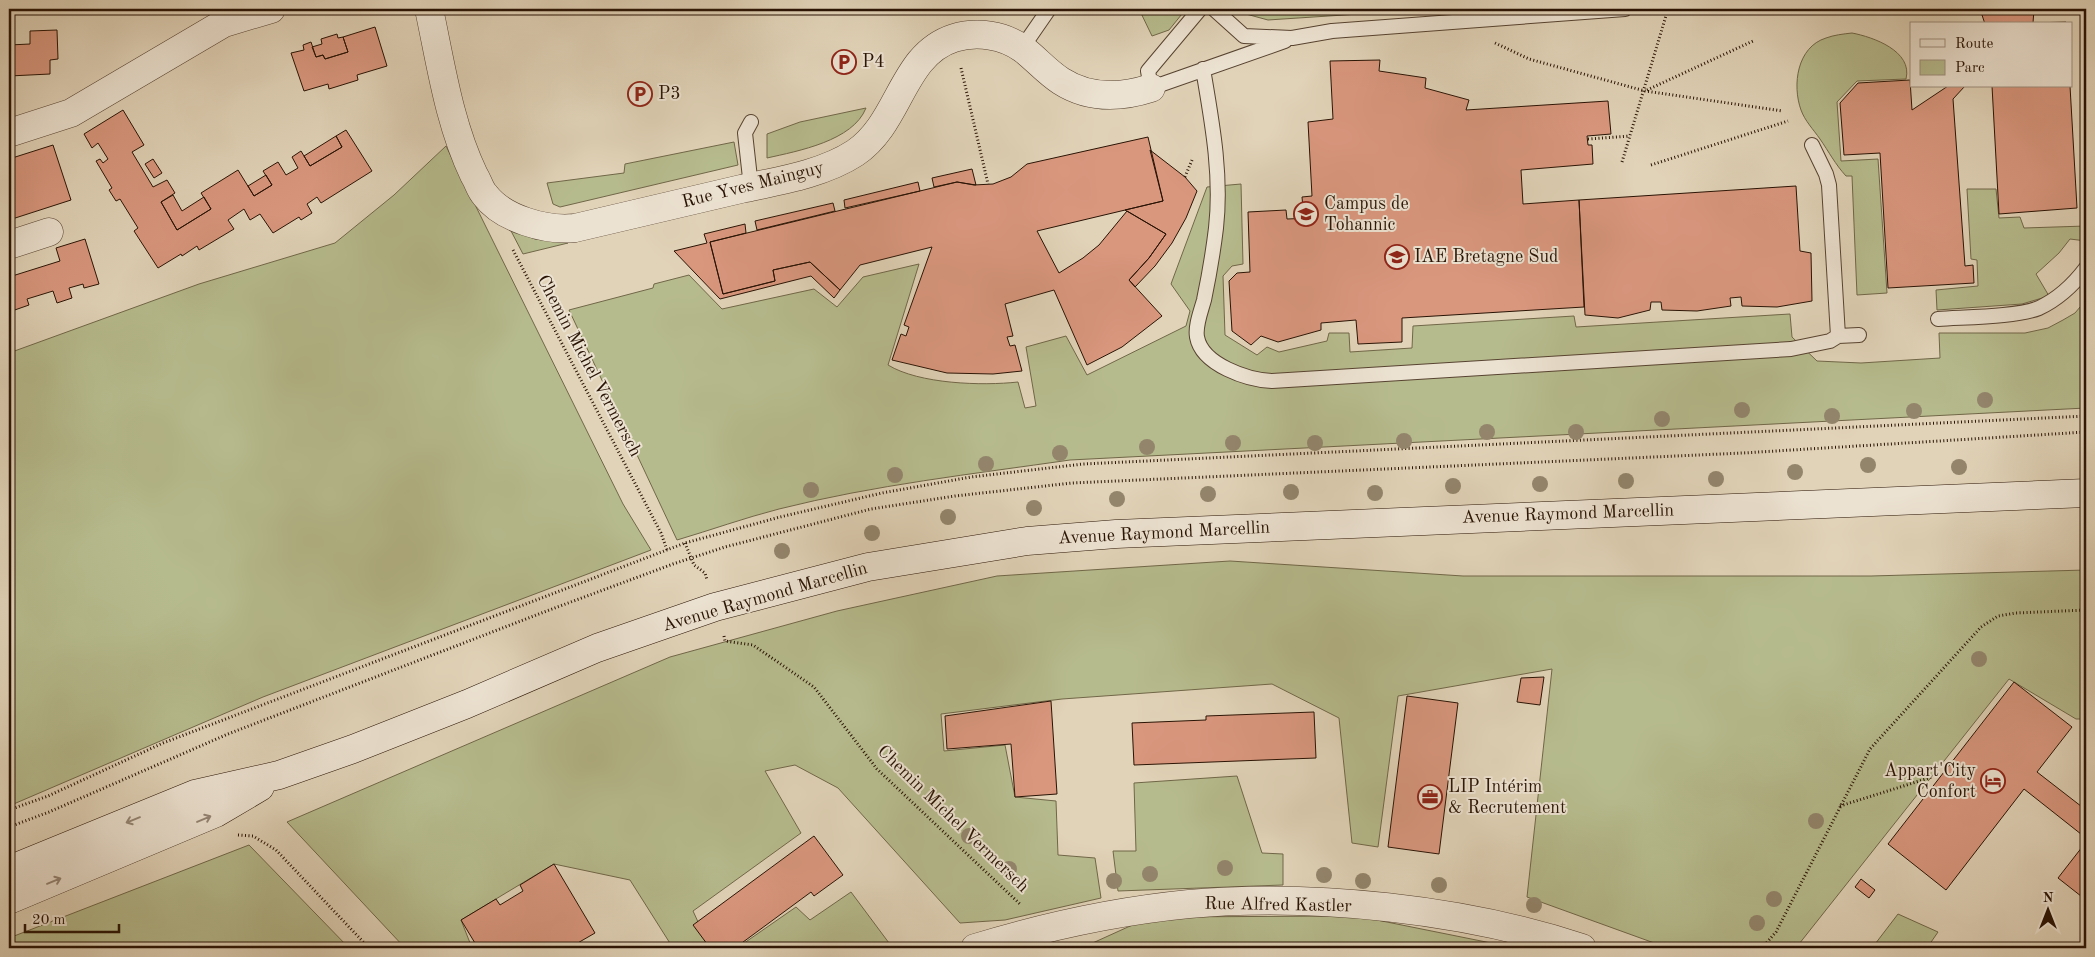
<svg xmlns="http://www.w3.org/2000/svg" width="2095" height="957" font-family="'Old Standard TT',serif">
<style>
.green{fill:#b6bb8d;stroke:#706748}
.building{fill:#d9977e;stroke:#291304}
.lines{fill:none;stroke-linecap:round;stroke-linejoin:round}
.service-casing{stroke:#574331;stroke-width:16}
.minor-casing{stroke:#574331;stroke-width:29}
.secondary-casing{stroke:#291304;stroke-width:29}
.path{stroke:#291304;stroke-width:3;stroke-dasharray:1 2.5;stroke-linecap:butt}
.service{stroke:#ece2d1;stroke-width:14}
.minor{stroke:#ece2d1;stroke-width:28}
.secondary{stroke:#ece2d1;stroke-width:28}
.tree{fill:#93856c}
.oneway{stroke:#948575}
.labels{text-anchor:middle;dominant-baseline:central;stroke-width:4;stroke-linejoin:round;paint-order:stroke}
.poi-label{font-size:18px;fill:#291304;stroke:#ece2d1;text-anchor:start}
.street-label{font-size:18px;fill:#291304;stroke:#ece2d1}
</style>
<rect width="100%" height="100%" fill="#e1d3b8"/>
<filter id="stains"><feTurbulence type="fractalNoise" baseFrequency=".004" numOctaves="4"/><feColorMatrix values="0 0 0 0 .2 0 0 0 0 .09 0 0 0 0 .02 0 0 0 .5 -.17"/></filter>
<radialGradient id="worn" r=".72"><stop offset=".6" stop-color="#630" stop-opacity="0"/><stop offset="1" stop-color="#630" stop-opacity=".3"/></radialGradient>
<path class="green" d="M1139,9H1186L1169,30L1152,36Z
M1242,9H1435L1268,20L1246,14Z
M1852,33C1873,37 1913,51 1906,79L1857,81L1837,102L1841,161L1878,159L1887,293L1857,295L1852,176H1846C1835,164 1829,152 1820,139C1813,129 1805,121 1801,110C1792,85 1797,47 1826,38C1834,35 1843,34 1852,33Z
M866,108C853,141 798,151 767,158V134L800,122Z
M734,142L738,165L560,207L553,204L547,183L624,173L625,164Z
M446,146L623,504L651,550L263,697L9,806V353L199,284L335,243L394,195Z
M1241,184L1243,264L1232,266L1223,276L1225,335L1257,355L1267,347L1279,352L1327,341L1329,333H1349L1350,352L1412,348L1413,326L1574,316L1576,327L1790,314L1792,337L1817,361L1861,363L1940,358L1939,333H2025L2048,328L2063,320L2075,313L2086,300V408L1070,460C973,474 874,485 779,509C744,518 711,530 677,540L569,310L653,288L654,284L689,275L722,309L814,289L837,307L863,277L919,264L888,365C919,384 982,386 1018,382L1025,408L1036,406L1026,347L1066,336L1087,375L1186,326L1190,311L1171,284L1207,187Z
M1967,189H1996L1999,218L2020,217L2024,228L2086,226V241L2070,239L2059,253L2036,274L2049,296L2022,304L1937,310L1936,290L1978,286L1977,260L1971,259Z
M510,229L535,239L568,243L523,254Z
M1230,561L1463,576H1871L2086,570V719H2076L2009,679L1799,944L1805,948H1668L1527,897L1552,669L1398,696L1378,847L1352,843L1339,718L1272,684L1062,699L941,714L944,751L1005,745L1015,797L1056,801L1058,855L1095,858L1101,898L1005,920L960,923L838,788L795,765L765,771L801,833L693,911L710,948H673L630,880L554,864L461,920L472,948H405L287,822L670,657L837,611L997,576Z
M1237,776L1262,853L1283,854V885L1118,891L1113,851H1136L1134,783Z
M249,845L349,948H9V938Z
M851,892L889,943V948H737L796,907L810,920Z
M1898,914L1938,932L1927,948H1872Z
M1357,916L1516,948H1088L1086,946L1150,917Z"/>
<path class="building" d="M1980,9H2034L2033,23L2066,22V24H1985Z
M375,27L387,66L357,75L358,80L329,89L328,84L304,91L291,53L304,50L303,45L311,42L316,57L323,55L325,59L348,52L343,37Z
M57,30L58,59L50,60V74L9,76V45L30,44V31Z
M337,34L338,38L343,37L348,52L325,59L323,55L316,57L312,47L322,44L321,39Z
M1380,60L1379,71L1426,78L1425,88L1469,100L1466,110L1608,101L1611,134L1587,136L1588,145H1592L1593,164L1521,170L1523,204L1579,200L1584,307L1402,318V342L1358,344L1356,320L1321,323V330L1278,342L1261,336L1251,345L1232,331L1229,281L1237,273L1250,272L1248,212L1286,210L1287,219L1313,218L1312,207L1303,208L1302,197L1312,196L1308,122L1333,119L1330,61Z
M1910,80L1912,110L1948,86H1965L1953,99L1965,266L1973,265L1974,283L1888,288L1880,153L1844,155L1840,103L1858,83Z
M1992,86H2070L2077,208L1999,214Z
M123,110L144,145L132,152L153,187L167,180L175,193L161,202L177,230L211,209L201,193L238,170L254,196L272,185L263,171L278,162L286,175L298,168L292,157L301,151L310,166L342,147L336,136L346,130L372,171L321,203L317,197L307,204L312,213L301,220L299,217L273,233L260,214L250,220L244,209L228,220L234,229L199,250L197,246L182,256L181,254L158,268L134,231L138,228L120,199L116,201L109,190L112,188L96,161L100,159L103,163L108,159L98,143L92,148L84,134Z
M336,136L342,147L310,166L304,156Z
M1148,137L1163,201L1037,231L1059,273L1083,258L1099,245L1127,211L1166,234L1149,258L1129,280L1162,316L1122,347L1087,365L1054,290L1005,304L1013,336L1007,337L1010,346L1015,345L1022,371L993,374L947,373L892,360L901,334L906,336L909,327L904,325L932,247L860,265L840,290L810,262L773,270L775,281L723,294L710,242L957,182L974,185L993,184L1011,177L1027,164Z
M53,145L71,200L9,220V159Z
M1150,150L1185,177L1197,191L1186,218L1172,243L1155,266L1135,287L1129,280L1149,258L1166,234L1125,210L1163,201Z
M153,159L162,173L154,178L145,164Z
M972,169L976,185L957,182L934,187L932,178Z
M266,175L272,185L254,196L248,186Z
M918,182L920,191L845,208L844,200Z
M1796,186L1800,251L1811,253L1812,301L1777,307L1742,306L1741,297L1730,298L1731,306L1697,311L1662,310L1661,302H1651L1650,310L1618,318L1585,315L1579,200Z
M173,195L182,211L204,197L211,209L177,230L161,202Z
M833,203L835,211L757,230L755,221Z
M745,224L746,233L710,242L723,294L775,281L773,270L810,262L840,290L834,298L811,276L720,299L674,251L707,243L704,234Z
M85,239L99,284L84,288L83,284L69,288L72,298L57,303L53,291L27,299L29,305L9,312V277L60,261L56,248Z
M1544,677L1540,705L1517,702L1521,678Z
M2014,682L2072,727L2037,772L2086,810V838L2024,789L1946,890L1888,844Z
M1407,696L1458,703L1439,854L1388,847Z
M1051,701L1057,794L1015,797L1011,744L947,749L945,716Z
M1314,712L1316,758L1134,765L1132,723L1206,720V716Z
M814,836L843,875L814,896L811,892L735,948H710L693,925Z
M2086,842V900L2058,878Z
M554,864L595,933L569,948H478L461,920L496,899L500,905L523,891L520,885Z
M1861,879L1875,890L1869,898L1855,887Z"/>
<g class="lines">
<defs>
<path id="service" d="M1200,9L1148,71L1151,88L1285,41
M1214,9L1244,36L1292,38L1332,31L1625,9
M1022,48L1049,9
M1203,69C1212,122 1222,175 1216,228C1213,253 1209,276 1204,300C1201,311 1195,326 1197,337C1202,365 1248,380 1272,381L1791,349L1830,341L1838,336
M751,122L745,133L751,187
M1812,145L1826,174L1829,185L1838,336L1859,335
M1938,319C1964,317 2017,317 2039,308C2058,299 2074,284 2086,268"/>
<path id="minor" d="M429,9C441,65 449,123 474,175C478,181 480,190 485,195C503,219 546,231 575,228C630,215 685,202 741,189C778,181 823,174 855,153C901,122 901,55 954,38C977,31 1004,35 1023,49C1036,59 1047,72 1061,81C1089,99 1120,98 1151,88
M9,133L71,113L224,23L271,9
M9,245L49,232
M975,948C1044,927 1117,911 1189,904C1313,893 1464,909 1582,948"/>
<path id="secondary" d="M9,870L195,794L279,775L353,749L467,704L597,648L715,607L868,567L1027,541L1116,534L2086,493
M9,900L216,813L260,787"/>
</defs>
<use href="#service" class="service-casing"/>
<use href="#minor" class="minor-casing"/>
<use href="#secondary" class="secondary-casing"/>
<path class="path" d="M1495,43L1529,59L1645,91L1783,111
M961,68L988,184
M1647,90L1753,41
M1588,139L1630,136
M1622,162L1668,9
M1651,165L1788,121
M1185,177L1192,160
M513,250L661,533L667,550
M685,543L694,565L705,573L707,580
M724,636L725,641L753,645L814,687L877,769L1021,905
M1840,806L1932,777
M9,810L48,796L163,743L685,543L780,517L882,493L971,477L1083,464L2086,416
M9,827L49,812L228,734L544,612L673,564L725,547L871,509L955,496L1072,483L1743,453L2086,432
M238,835L253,836L276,850L369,948
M1762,948L1776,932L1870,749L1981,627L1998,616L2016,613L2086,610"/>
<use href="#service" class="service"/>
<use href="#minor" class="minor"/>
<use href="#secondary" class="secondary"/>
</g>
<g class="tree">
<circle cx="1985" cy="400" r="8"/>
<circle cx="1742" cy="410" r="8"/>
<circle cx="1914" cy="411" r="8"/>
<circle cx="1832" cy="416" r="8"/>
<circle cx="1662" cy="419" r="8"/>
<circle cx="1487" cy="432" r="8"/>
<circle cx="1576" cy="432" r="8"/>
<circle cx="1404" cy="441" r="8"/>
<circle cx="1233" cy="443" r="8"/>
<circle cx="1315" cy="443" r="8"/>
<circle cx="1147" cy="447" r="8"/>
<circle cx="1060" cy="453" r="8"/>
<circle cx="986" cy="464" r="8"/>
<circle cx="1868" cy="465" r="8"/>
<circle cx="1959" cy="467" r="8"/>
<circle cx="1795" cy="472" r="8"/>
<circle cx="895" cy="475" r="8"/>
<circle cx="1716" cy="479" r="8"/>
<circle cx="1626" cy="481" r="8"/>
<circle cx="1540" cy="484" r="8"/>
<circle cx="1453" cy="486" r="8"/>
<circle cx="811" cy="490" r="8"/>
<circle cx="1291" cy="492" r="8"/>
<circle cx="1375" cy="493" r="8"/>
<circle cx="1208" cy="494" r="8"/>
<circle cx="1117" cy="499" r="8"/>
<circle cx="1034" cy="508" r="8"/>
<circle cx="948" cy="517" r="8"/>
<circle cx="872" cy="533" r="8"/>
<circle cx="782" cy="551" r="8"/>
<circle cx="1979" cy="659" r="8"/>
<circle cx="1816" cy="821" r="8"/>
<circle cx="969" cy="836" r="8"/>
<circle cx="1225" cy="868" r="8"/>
<circle cx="1009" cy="869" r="8"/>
<circle cx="1150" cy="874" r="8"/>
<circle cx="1324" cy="875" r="8"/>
<circle cx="1114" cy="881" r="8"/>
<circle cx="1363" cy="881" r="8"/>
<circle cx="1439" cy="885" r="8"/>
<circle cx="1774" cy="899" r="8"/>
<circle cx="1534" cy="905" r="8"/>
<circle cx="1757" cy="923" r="8"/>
</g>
<defs><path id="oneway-shaft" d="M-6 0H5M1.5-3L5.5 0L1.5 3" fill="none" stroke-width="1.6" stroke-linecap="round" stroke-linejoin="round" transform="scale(1.25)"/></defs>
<g class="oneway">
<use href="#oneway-shaft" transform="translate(204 819) rotate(-23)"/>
<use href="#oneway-shaft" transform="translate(133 820) rotate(158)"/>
<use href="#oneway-shaft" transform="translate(54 881) rotate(-22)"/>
</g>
<defs>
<symbol id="parking-ring" viewBox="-11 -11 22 22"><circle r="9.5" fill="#ece2d1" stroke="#8f2418" stroke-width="1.5"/><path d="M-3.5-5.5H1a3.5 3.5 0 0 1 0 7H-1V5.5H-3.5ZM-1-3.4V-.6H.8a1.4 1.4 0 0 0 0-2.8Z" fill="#8f2418"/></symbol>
<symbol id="university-ring" viewBox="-11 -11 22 22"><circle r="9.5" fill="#ece2d1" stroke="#8f2418" stroke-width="1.5"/><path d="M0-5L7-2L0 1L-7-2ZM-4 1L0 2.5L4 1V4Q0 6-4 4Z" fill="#8f2418"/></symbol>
<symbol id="hotel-ring" viewBox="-11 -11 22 22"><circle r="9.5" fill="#ece2d1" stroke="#8f2418" stroke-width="1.5"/><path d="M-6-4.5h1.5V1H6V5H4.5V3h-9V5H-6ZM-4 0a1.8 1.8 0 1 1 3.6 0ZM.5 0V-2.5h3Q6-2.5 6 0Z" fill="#8f2418"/></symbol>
<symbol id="office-ring" viewBox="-11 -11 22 22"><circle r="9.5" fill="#ece2d1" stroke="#8f2418" stroke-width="1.5"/><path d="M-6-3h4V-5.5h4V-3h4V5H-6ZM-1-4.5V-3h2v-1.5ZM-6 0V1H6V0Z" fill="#8f2418"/></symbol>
</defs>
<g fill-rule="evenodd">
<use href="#parking-ring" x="830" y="48" width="28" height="28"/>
<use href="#parking-ring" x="626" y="80" width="28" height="28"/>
<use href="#university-ring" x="1292" y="200" width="28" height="28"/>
<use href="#university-ring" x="1383" y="243" width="28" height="28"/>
<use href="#hotel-ring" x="1979" y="767" width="28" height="28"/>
<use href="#office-ring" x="1416" y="783" width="28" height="28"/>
</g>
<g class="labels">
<g class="poi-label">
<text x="862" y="62">P4</text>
<text x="658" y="94">P3</text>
<text x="1324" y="204">Campus de<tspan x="1324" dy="21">Tohannic</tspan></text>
<text x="1414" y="257">IAE Bretagne Sud</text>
<text x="1976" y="771" text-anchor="end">Appart'City<tspan x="1976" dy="21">Confort</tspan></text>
<text x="1448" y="787">LIP Intérim<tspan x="1448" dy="21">&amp; Recrutement</tspan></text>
</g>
<g class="street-label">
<text transform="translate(753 185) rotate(-14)">Rue Yves Mainguy</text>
<text transform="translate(589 366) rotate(62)">Chemin Michel Vermersch</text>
<text transform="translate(1568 514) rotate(-2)">Avenue Raymond Marcellin</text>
<text transform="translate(1164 533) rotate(-3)">Avenue Raymond Marcellin</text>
<text transform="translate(765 597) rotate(-16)">Avenue Raymond Marcellin</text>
<text transform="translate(953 819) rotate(44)">Chemin Michel Vermersch</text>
<text transform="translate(1278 905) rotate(1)">Rue Alfred Kastler</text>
</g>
</g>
<rect width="2095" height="957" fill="none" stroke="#e1d3b8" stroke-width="30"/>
<rect x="10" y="10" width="2075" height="937" fill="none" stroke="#291304" stroke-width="2.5"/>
<rect x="15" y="15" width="2065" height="927" fill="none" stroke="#291304"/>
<rect x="1910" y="22" width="162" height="65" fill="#ece2d1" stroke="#9e8f7f"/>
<rect x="1920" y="39" width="25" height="8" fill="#ece2d1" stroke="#9e8f7f"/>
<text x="1955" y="48" font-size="15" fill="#291304">Route</text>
<rect x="1920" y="60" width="25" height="15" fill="#b6bb8d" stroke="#9e8f7f"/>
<text x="1955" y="72" font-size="15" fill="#291304">Parc</text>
<g transform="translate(2048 910)" stroke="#ece2d1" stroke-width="4" paint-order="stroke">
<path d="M0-4L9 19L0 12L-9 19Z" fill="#291304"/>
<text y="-8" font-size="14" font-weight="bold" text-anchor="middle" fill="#291304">N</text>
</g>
<path d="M25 924v8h94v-8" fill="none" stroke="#291304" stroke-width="2.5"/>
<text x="32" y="924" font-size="15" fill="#291304" stroke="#ece2d1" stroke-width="4" paint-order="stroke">20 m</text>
<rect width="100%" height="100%" filter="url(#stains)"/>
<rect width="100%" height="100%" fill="url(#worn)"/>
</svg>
